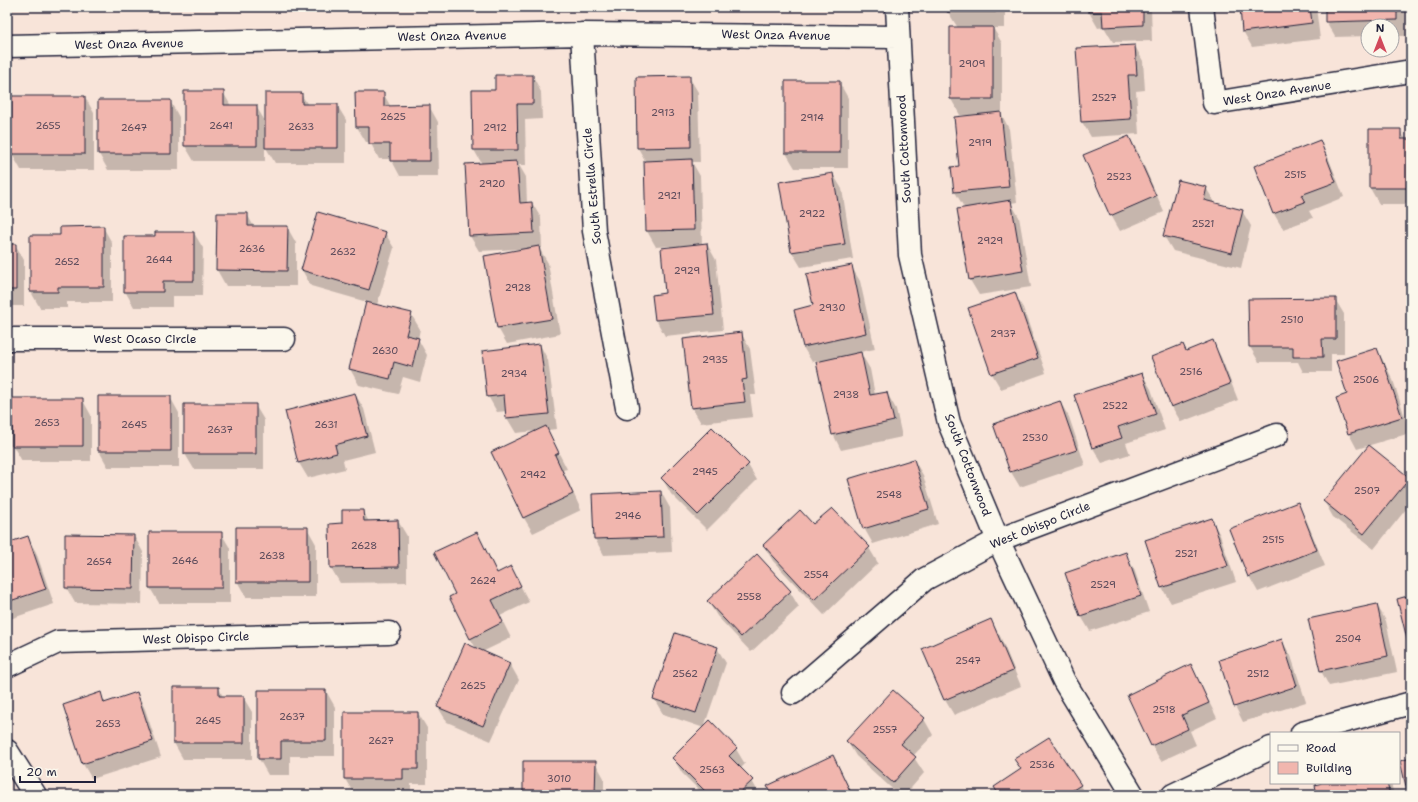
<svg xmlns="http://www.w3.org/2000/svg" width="1418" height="802" font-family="'Shantell Sans',sans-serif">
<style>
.shadow{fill:#0003}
.building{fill:#f1b6ae;stroke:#22223b}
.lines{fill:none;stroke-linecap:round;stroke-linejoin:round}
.minor-casing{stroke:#22223b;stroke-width:25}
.minor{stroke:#fbf7ec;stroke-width:22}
.labels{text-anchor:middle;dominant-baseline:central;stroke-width:3;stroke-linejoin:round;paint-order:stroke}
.number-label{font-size:10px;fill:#564758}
.street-label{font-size:12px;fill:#22223b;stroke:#fbf7ec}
</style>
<rect width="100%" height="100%" fill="#f8e4d9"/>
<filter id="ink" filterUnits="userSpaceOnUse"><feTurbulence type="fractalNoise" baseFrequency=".025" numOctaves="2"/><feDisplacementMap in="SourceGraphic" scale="8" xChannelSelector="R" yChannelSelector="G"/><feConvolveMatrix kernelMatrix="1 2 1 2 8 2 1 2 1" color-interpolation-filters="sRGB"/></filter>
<g filter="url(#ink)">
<path class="shadow" d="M7,7H21V9H7Z
M948,7H1005V28H993L1002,43V115L1009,129L1017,202L1011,203L1019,217L1031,287L979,295L970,280L958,210L965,209L955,192L960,167L975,115H960L951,99L958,28L948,12Z
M1089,7H1151L1152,41L1113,42L1104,27L1098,28L1089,12Z
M1241,7H1316L1320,39L1252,47L1243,31Z
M1326,7H1405L1406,36H1392V26H1368V36L1335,37L1326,21Z
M1135,46L1143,61L1145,90L1136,91L1139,134L1091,137L1082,122Z
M533,76L541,92L542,119L525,120L526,165H519L526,177L527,203H532L541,218L542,248H539L548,263L560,334L507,344L498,328L485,256L519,250V249L479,251L470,236L482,164L474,150L473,91H496Z
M689,77L698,92L700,162H692L700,176L702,245L707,244L716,260L723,330L665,336L656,320L653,295L666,294L670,246L656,247L647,231L645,162H646L638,148Z
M839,82L848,98V168H795L786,153Z
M223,92L231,106H256L266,123L301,94L308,105H337L346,120V163H275L265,146V161H194L185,146Z
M383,93L391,107L429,106L438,122L439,176H400L391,159H379L370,142H366L357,127Z
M12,97H85L94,113V170H21L12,154Z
M99,101H170L179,117V170H108L99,154Z
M1370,130H1400L1406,140H1411V204H1379L1370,188Z
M1129,137L1138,152L1164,212L1120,231L1111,215Z
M1319,141L1328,157L1344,197L1309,211L1313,218L1283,229L1274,214L1256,166Z
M833,174L842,189L853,259L801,267L792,252L780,182Z
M1206,188L1216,204L1242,211L1251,226L1241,268L1173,251L1164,236Z
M247,214L254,227H287L296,243V286H226L217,270Z
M103,227L112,243V302H67V308H40L31,292V236H61Z
M194,233L203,248L202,296H172V307H134L125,291L156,237Z
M385,233L394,248L377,305L411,314L420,329L418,339L427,355L420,382L403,377L398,394L359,385L350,369L367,302L311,286L302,270Z
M7,244H15L24,260V306H7Z
M851,266L860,281L875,349L860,352L870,369L875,395L887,393L896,409L902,437L841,450L833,434L817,361L812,362L803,347Z
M1014,293L1023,308L1046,373L1001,389L992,374Z
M1335,299L1344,314V354H1331V372H1303L1298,362H1259L1250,347Z
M741,333L750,349L756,395H750L753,417L701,423L692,408Z
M1212,342L1221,357L1238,400L1181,422L1172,407L1153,357L1183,345L1187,351Z
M540,345L548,360L557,429L547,430L567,469L563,470L581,510L533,533L524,518L492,452L536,431L516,433L507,418V411L497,412L488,396Z
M1377,349L1393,380L1410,433L1357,449L1349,434V395Z
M1142,374L1151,389L1165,430L1126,443L1130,454L1102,463L1093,448L1075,396Z
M355,394L364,409L375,452L343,460L345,469L308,478L299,463L286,412Z
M170,397L179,413V467H108L99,451Z
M82,399L91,415V461H22L13,446Z
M1060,402L1069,417L1085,465L1020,487L1011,472L995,424Z
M255,405L264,420V469H194L185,454Z
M712,428L748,465L757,480L707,530L671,494L662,478Z
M914,460L923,475L938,524L873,544L864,528Z
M1409,479L1411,482V503L1374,549L1333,517L1324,501Z
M661,492L670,508L672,552L604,555L595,539L593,495Z
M1297,503L1306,519L1325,566L1258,592L1249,576Z
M363,511L369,522L398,521L407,536V582L340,583L331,568L343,524Z
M1211,519L1220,535L1236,582L1171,603L1162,588Z
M307,528L316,544V597H246L237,581Z
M221,533L230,548V603H159L150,588Z
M134,536L143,552L142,604L75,603L66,587Z
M27,537L36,552L54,604L7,620V544Z
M764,546L869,548L878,563L824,615L773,561Z
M485,549L498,574L519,583L529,602L500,616L511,638L482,652L510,664L519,680L491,741L447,722L438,707L477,650L470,638L456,594Z
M1125,554L1134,569L1149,612L1090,631L1081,616L1067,574Z
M756,556L790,592L799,607L751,652L717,616L708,601Z
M1377,605L1386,621L1397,672L1329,686L1321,671Z
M991,621L1000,636L1021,686L954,715L945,700L923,650Z
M1282,641L1291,656L1306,702L1243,722L1235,706Z
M717,648L726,663L704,727L710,722L736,749L745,764L740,769L752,781L760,795H704L682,773L673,758L704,728L663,714L654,699Z
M1191,666L1217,718L1190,731L1196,745L1161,761L1152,746L1128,695Z
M174,688H219L223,697H243L252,712V759H183L174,743Z
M259,691H326L335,707V756H290V775H268L259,759Z
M137,693L145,709L161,757L92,779L83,764L100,694L106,703Z
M418,713L427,728V784H411V794H354L345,779Z
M924,719L933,735L913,756L924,773L905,795H899L856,756L847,741Z
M833,756L853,795H773Z
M595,762L604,778V795H524Z
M1326,783H1391L1394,795H1318Z
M1080,785L1085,795H999Z
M977,792L980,795H973Z"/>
<path class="building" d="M947,7H996V12H947Z
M1088,7H1143V25L1103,27L1102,12H1088Z
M1240,7H1310L1312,23L1242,32Z
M1325,7H1397V20L1325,22Z
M950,27H993V99H950Z
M1135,45L1137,75H1128L1131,119L1081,122L1076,48Z
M495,75H533V104H517L518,150H473L472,90H495Z
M690,76L691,147L637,148L636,77Z
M785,81H840V153H785Z
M184,91H224V105H257V146H184Z
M355,92H384V106L430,105V161H390V144H369V127H356Z
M265,93H302V104H338V148H265Z
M11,96H85V154H11Z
M98,100H171V154H98Z
M1001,112L1009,187L954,192L951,167L959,166L954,117Z
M1369,129H1401V139H1411V188H1369Z
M1129,136L1156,196L1110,216L1083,155Z
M1320,140L1336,182L1301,195L1305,202L1273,214L1254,166Z
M692,159L694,230L646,231L644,161Z
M517,161L520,203L532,202L534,233L469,236L465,164Z
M833,173L845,244L791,252L779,182Z
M1178,180L1207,187L1204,200L1243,210L1232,253L1163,236Z
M1011,200L1023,271L969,280L957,209Z
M318,212L386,232L369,290L301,270Z
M217,213H248V226H288L287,271L216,270Z
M104,226V287H58V292H30V235H60V227Z
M155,232H194V281H163V292H124V236H155Z
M707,243L714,315L655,320L652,295L665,293L661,248Z
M7,244H16V290H7Z
M539,246L552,319L497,328L484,256Z
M852,265L866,333L803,347L794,310L813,305L806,274Z
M1015,292L1038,358L991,374L968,308Z
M1336,298V339H1322L1323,357H1293V347H1249L1248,299Z
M366,302L412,313L406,335L419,338L412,367L394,362L390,379L349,369Z
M742,332L747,379L742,380L745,402L691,408L683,339Z
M1213,340L1230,384L1171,407L1151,357L1183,344L1186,351Z
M540,344L549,414L506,418L504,395L487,397L482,351Z
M1377,348L1383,364L1384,363L1402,417L1348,434L1336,398L1347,394L1336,361Z
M861,352L870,395L887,392L894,421L832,435L816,362Z
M1142,373L1156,414L1118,427L1122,438L1092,448L1074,395Z
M355,393L367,436L335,445L337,453L298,463L285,411Z
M98,396H171V451H98Z
M12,398H83V446H12Z
M1060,401L1077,450L1010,472L993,424Z
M184,404H256V454H184Z
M546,426L559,453L555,455L573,494L523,518L491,452Z
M712,427L749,464L698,515L661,478Z
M1369,445L1410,478L1364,534L1323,501Z
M914,459L929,509L863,529L848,479Z
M661,491L663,537L594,539L592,494Z
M1298,502L1317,550L1248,577L1229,529Z
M832,508L870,547L814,600L763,545L800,510L813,524Z
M342,510H363L364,521L398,520L399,567L330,568L329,524L342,523Z
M1212,518L1228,566L1161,588L1145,540Z
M236,527H308V582H236Z
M149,532H222V588H149Z
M477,532L497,573L511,566L521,586L492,600L503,622L470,639L449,597L455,594L434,552Z
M65,534L134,535L133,589L65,588Z
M28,536L46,589L7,602V543Z
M1126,552L1141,596L1080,616L1065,573Z
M757,554L791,591L741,637L707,601Z
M1411,595V647H1409L1397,599Z
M1377,604L1388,656L1320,671L1308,619Z
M991,619L1013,671L944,700L922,649Z
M675,633L718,647L696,713L653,699Z
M1282,639L1297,686L1234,707L1219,660Z
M465,643L510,663L483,726L437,707Z
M1191,664L1209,703L1182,715L1188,729L1151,746L1127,695Z
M173,687H219V696H244V743H173Z
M258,690H326V741H281V759H258Z
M893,690L925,718L901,744L916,757L893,783L846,741Z
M101,692L104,703L137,692L153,741L82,764L63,705Z
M344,712H418V769H403V779H344Z
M710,720L737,748L729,756L753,780L737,795H709L672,758Z
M1049,737L1081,785L1065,795H999L994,787L1021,769L1014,759Z
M833,755L852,795H772L767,786Z
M1411,758V795H1408L1400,761Z
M523,761H596L595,795H523Z
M1322,783H1387L1390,795H1317L1315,785Z"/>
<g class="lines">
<defs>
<path id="minor" d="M897,7L910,255L949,423L998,540L1064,681L1133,795
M1202,7L1214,103L1411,71
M582,34L594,231L627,408
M7,46L582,34L898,37
M7,339H284
M7,666L58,642L389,633
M793,693L925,579L998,540L1277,435
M1302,733L1411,703
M7,751L35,795
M1173,795L1271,748"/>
</defs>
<use href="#minor" class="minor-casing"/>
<use href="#minor" class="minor"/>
</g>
</g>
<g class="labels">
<g class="number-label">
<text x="972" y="63">2909</text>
<text x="1104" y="97">2527</text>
<text x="663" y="112">2913</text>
<text x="393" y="116">2625</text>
<text x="812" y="117">2914</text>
<text x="48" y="125">2655</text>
<text x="221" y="125">2641</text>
<text x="301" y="126">2633</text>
<text x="134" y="127">2647</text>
<text x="495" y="127">2912</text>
<text x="980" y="142">2919</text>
<text x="1295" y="174">2515</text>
<text x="1119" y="176">2523</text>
<text x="492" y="183">2920</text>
<text x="669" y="195">2921</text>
<text x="812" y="213">2922</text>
<text x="1203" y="223">2521</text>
<text x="990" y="240">2929</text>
<text x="252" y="248">2636</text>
<text x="343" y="251">2632</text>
<text x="159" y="259">2644</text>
<text x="67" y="261">2652</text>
<text x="687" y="270">2929</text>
<text x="518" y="287">2928</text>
<text x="832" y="307">2930</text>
<text x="1292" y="319">2510</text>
<text x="1003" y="333">2937</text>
<text x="385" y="350">2630</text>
<text x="715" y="359">2935</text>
<text x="1191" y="371">2516</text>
<text x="514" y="373">2934</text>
<text x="1366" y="379">2506</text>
<text x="846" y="394">2938</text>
<text x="1115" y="405">2522</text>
<text x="47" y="422">2653</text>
<text x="134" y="424">2645</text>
<text x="326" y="424">2631</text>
<text x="220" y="429">2637</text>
<text x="1035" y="437">2530</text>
<text x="705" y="471">2945</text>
<text x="533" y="474">2942</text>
<text x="1367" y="490">2507</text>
<text x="889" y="494">2548</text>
<text x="628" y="515">2946</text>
<text x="1273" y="539">2515</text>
<text x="364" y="545">2628</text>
<text x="1186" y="553">2521</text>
<text x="272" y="555">2638</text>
<text x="185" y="560">2646</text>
<text x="99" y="561">2654</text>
<text x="816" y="574">2554</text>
<text x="483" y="580">2624</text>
<text x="1103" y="584">2529</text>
<text x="749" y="596">2558</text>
<text x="1348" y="638">2504</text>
<text x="968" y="660">2547</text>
<text x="685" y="673">2562</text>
<text x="1258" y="673">2512</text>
<text x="473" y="685">2625</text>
<text x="1164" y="709">2518</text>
<text x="292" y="716">2637</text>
<text x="208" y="720">2645</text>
<text x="108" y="723">2653</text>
<text x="885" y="729">2557</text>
<text x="381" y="740">2627</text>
<text x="1042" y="764">2536</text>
<text x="712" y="769">2563</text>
<text x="559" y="778">3010</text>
</g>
<g class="street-label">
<text transform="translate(776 35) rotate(1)">West Onza Avenue</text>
<text transform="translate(452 36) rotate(-1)">West Onza Avenue</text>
<text transform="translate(129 44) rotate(-1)">West Onza Avenue</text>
<text transform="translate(1277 93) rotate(-9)">West Onza Avenue</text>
<text transform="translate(904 149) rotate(-93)">South Cottonwood</text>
<text transform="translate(592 186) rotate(-95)">South Estrella Circle</text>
<text x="145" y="339">West Ocaso Circle</text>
<text transform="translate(968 465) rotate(69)">South Cottonwood</text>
<text transform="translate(1040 525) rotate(-22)">West Obispo Circle</text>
<text transform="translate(196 638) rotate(-2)">West Obispo Circle</text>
</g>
</g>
<rect width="1418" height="802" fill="none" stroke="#fbf7ec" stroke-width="24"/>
<rect x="12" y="12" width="1394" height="778" fill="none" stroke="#22223b" stroke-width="1.5" filter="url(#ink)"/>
<rect x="1270" y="732" width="130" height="52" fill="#fbf7ec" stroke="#a4a2a5"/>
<rect x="1278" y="745" width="20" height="6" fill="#fbf7ec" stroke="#a4a2a5"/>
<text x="1306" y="752" font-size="12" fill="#22223b">Road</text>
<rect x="1278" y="762" width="20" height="12" fill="#f1b6ae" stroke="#a4a2a5"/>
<text x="1306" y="772" font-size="12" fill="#22223b">Building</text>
<g transform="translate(1380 38)"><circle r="19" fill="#fbf7ec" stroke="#a4a2a5"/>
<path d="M0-3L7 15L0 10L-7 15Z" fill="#d1495b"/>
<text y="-6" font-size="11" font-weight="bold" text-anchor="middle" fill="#22223b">N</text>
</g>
<path d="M20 776v6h75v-6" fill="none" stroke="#22223b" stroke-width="2"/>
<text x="26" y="776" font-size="12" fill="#22223b" stroke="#fbf7ec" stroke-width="3" paint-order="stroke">20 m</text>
</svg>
